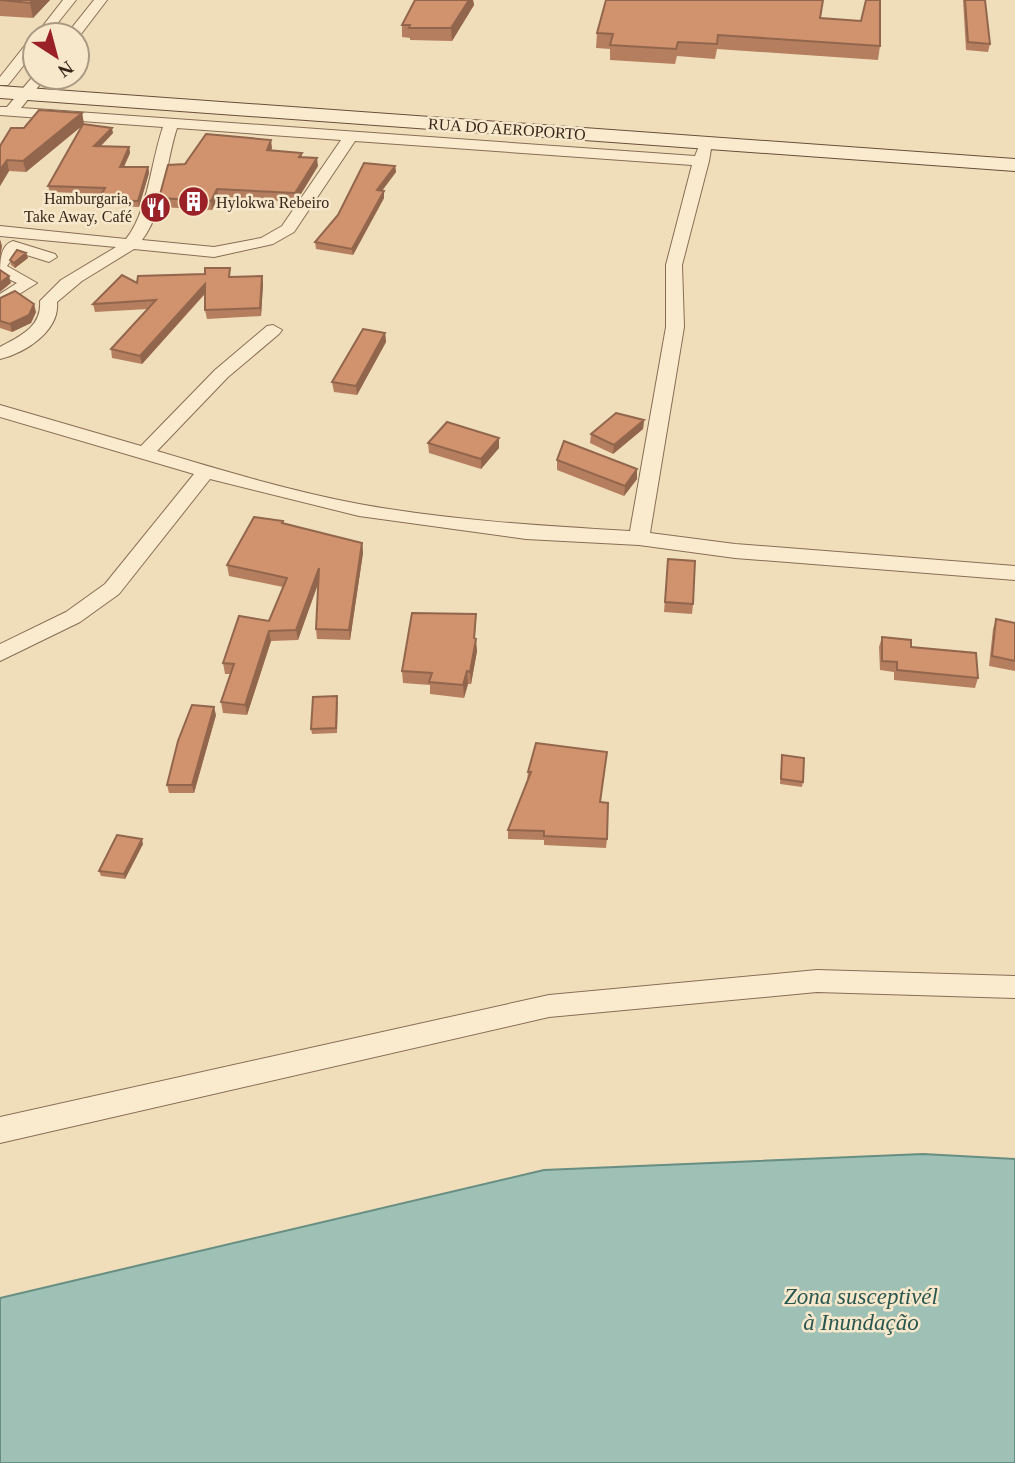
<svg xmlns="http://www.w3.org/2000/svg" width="1015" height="1463" font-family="Georgia,serif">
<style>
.water{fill:#9fc0b5;stroke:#678e82;stroke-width:2}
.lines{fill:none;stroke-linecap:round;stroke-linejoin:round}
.minor-casing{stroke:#886d54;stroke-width:2}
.secondary-casing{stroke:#694e38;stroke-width:2}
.minor{fill:#fbebce;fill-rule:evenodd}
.secondary{fill:#fbebce;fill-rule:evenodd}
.wall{fill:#b47e5f}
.shaded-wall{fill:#92664d}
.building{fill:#d1926e;stroke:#92664d;stroke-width:2}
.labels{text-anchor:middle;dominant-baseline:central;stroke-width:5;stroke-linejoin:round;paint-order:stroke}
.far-street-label{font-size:16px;fill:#36261a;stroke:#f7e8cb}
.far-poi-label{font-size:16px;fill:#36261a;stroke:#f7e8cb;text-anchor:end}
.near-water-label{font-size:23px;font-style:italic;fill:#285751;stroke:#f7e8cb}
</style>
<rect width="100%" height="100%" fill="#f0debb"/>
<path class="water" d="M923,1154L1015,1159V1463H0V1298L544,1170Z"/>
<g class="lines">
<defs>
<path id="minor" d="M63,0H76L48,35L35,36Z
M94,0H107L78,38L77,35H66Z
M35,38V51L8,85H0V77L30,39Z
M35,74V77H46L21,108L695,156L699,146H709L711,149L709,161L682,265L684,327L650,533L735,544L1015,566V580L735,558L639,545L526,539L359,516L210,479L119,594L80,622L0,661V644L66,612L105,584L194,474L0,417V405L141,446L215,370L267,326L273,325L282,330L279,334L228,377L157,451C224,471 291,491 359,504C448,520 540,526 630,531L666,327V265L692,165L355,141L294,232L273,244L214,257L134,249L82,281L57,302C60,331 25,353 0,359V347C20,336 42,327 40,301L61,280L116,247L0,236V226L126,239C148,212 151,161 163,127L0,115V107H7ZM177,128L341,140L282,226L261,238L214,247L142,240C165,210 165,164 177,128Z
M13,241L55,254L57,257L49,262L17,252L7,266L37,283L0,306V294L17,283L0,275C0,262 0,245 13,241Z
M817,970L1015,976V998L817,992L549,1017L0,1143V1117L549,995Z"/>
<path id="secondary" d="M0,86L1015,159V171L0,98Z"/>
</defs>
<use href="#minor" class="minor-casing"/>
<use href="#secondary" class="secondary-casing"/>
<use href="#minor" class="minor"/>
<use href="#secondary" class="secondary"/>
</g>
<path class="wall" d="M0,0H50L33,18L0,16Z
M415,0H473L474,5L452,41L410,40V38L402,37V25Z
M963,0H985L990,44L988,52L966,50Z
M820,18L880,46L878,60L717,49L715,59L677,56L675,64L610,60V49L596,48L597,33Z
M82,113L84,124L113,133L100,147H129L130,153L124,167H148L149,173L139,207L100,205L99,200L102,194L50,192L48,186L82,126L26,172L9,171L0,186V146L24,128Z
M272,148L271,150L302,153V157L318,166L296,202L218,197L212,210L161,207L159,198Z
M395,166L396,172L382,191H384V198L353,255L316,249L315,242Z
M26,253L28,258L15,268L11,265L10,260Z
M262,276L263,284L261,316L207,319L205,310V294L142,364L112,358L111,349L148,309L95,312L93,304L137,283Z
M0,298L36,312L31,323L12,332L0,328Z
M385,333L386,342L357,395L334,392L332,382Z
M644,420L643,429L613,454L590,443L591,434Z
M428,443L499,448L481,469L429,453Z
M557,460L637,469V479L624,496L557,470Z
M283,521L284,523L362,543L363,553L350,640L317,639L316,629L318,584L298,640L271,641L247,715L223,713L221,702L231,674H225L223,663L269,621L283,587L229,576L227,565Z
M668,559L693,604L692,614L664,612Z
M476,614L475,638L477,651L471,684H468L464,698L430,694V685L403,683L402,671Z
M996,619L1015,623V671L989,666L993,629Z
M882,637L911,647L978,678L975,688L894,680V672L880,670L879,647Z
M338,701L337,733L312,734L311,729Z
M216,715L194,793H169L167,785Z
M782,755L803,782L802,787L780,784Z
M606,761L600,802L607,839L606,848L544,845V840L508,839V830L527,781L528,772Z
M143,844L125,879L101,876L99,871Z"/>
<path class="shaded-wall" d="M32,0H50L33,18L30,3Z
M469,0H473L474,5L452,41L451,28Z
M82,113L84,124L26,172L23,161Z
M112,128L113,133L95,152L94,146Z
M271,140L272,148L268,158L267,150Z
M129,147L130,153L121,173L120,167Z
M317,158L318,166L296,202L295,193Z
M7,160L9,171L0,186V170Z
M395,166L396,172L377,197V190Z
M148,167L149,173L139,207L138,201Z
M217,189L218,197L212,210L211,201Z
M384,191V198L353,255L352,249Z
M0,239L2,246L0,260Z
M26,253L28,258L15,268L14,263Z
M9,276L11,283L0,292V283Z
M262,276L263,284L261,316L260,308Z
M205,284L206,292L142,364L140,356Z
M34,304L36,312L31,323L12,332L10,324Z
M385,333L386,342L357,395L356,386Z
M644,420L643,429L613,454L614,445Z
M499,438V448L481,469V459Z
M637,469V479L624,496L625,486Z
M362,543L363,553L350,640L349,630Z
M319,568L320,578L298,640L296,630Z
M476,614L474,650L476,639L477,651L471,684L470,672Z
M269,631L271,641L247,715L245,705Z
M467,671L468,684L464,698L463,685Z
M214,707L216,715L194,793L192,785Z
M142,839L143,844L125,879L124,874Z"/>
<path class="building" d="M0,0H32L30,3Z
M415,0H469L451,28H409L410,25H402Z
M606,0H823L820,18L861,21L866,0H880V46L718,35L717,44L678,42L676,49L610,45L613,34L597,33Z
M965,0H985L990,44L968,42Z
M39,110L82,113L23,161L7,160L0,170V146L11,128H24Z
M83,124L112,128L94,146L129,147L120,167H148L138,201L99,200L105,188L48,186Z
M206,134L271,140L267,150L302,153L299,157L317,158L295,193L217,189L211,201L159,198L168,165L185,164Z
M364,163L395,166L377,190L384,191L352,249L315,242L338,215Z
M17,250L26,253L14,263L10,260Z
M205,268H230L229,277L262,276L260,308L205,310V284L140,356L111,349L156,300L93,304L122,275L137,283L138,276L205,274Z
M0,270L9,276L0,283Z
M15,291L34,304L29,315L10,324L0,321V298Z
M363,329L385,333L356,386L332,382Z
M616,413L644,420L614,445L591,434Z
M447,422L499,438L481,459L428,443Z
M564,441L637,469L625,486L557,460Z
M254,517L283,521L282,523L362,543L349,630L316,629L319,568L296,630L269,631L245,705L221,702L234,664L223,663L239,616L269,621L287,578L227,565Z
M668,559L695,561L693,604L665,602Z
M412,613L476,614L474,638L476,639L470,672L467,671L463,685L429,682L432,673L402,671Z
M996,619L1015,623V661L992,656Z
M882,637L911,640V647L976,653L978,678L897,670V662L882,661Z
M337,696L336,728L311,729L313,697Z
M192,705L214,707L192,785H167L178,741Z
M536,743L607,752L600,802L608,803L607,839L544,836V831L508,830L531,772H528Z
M782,755L804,758L803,782L781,779Z
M117,835L142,839L124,874L99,871Z"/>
<defs>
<symbol id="building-disc" viewBox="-11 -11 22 22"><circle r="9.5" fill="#9a2127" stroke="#f7e8cb"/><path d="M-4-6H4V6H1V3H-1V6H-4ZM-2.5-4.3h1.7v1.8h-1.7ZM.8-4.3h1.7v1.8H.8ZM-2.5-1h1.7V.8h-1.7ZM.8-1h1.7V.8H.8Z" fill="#fff"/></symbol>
<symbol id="restaurant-disc" viewBox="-11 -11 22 22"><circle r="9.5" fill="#9a2127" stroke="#f7e8cb"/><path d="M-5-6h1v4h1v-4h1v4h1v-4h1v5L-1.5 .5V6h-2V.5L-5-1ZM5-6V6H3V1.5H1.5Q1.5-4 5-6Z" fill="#fff"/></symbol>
</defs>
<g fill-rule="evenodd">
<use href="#building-disc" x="176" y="184" width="35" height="35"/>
<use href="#restaurant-disc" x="138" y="190" width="35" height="35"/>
</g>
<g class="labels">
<g class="far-street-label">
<text transform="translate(507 129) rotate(4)">RUA DO AEROPORTO</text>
</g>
<g class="far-poi-label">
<text x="132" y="198">Hamburgaria,<tspan x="132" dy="18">Take Away, Café</tspan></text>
<text x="216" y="202" text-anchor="start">Hylokwa Rebeiro</text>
</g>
<g class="near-water-label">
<text x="861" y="1296">Zona susceptivél<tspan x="861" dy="26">à Inundação</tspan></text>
</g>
</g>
<g transform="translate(56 56) rotate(144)"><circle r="33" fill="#f7e8cb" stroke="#aa9a84" stroke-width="2"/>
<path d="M0-5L12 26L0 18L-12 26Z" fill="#9a2127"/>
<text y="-10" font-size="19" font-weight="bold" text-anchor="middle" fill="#36261a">N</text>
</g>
</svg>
